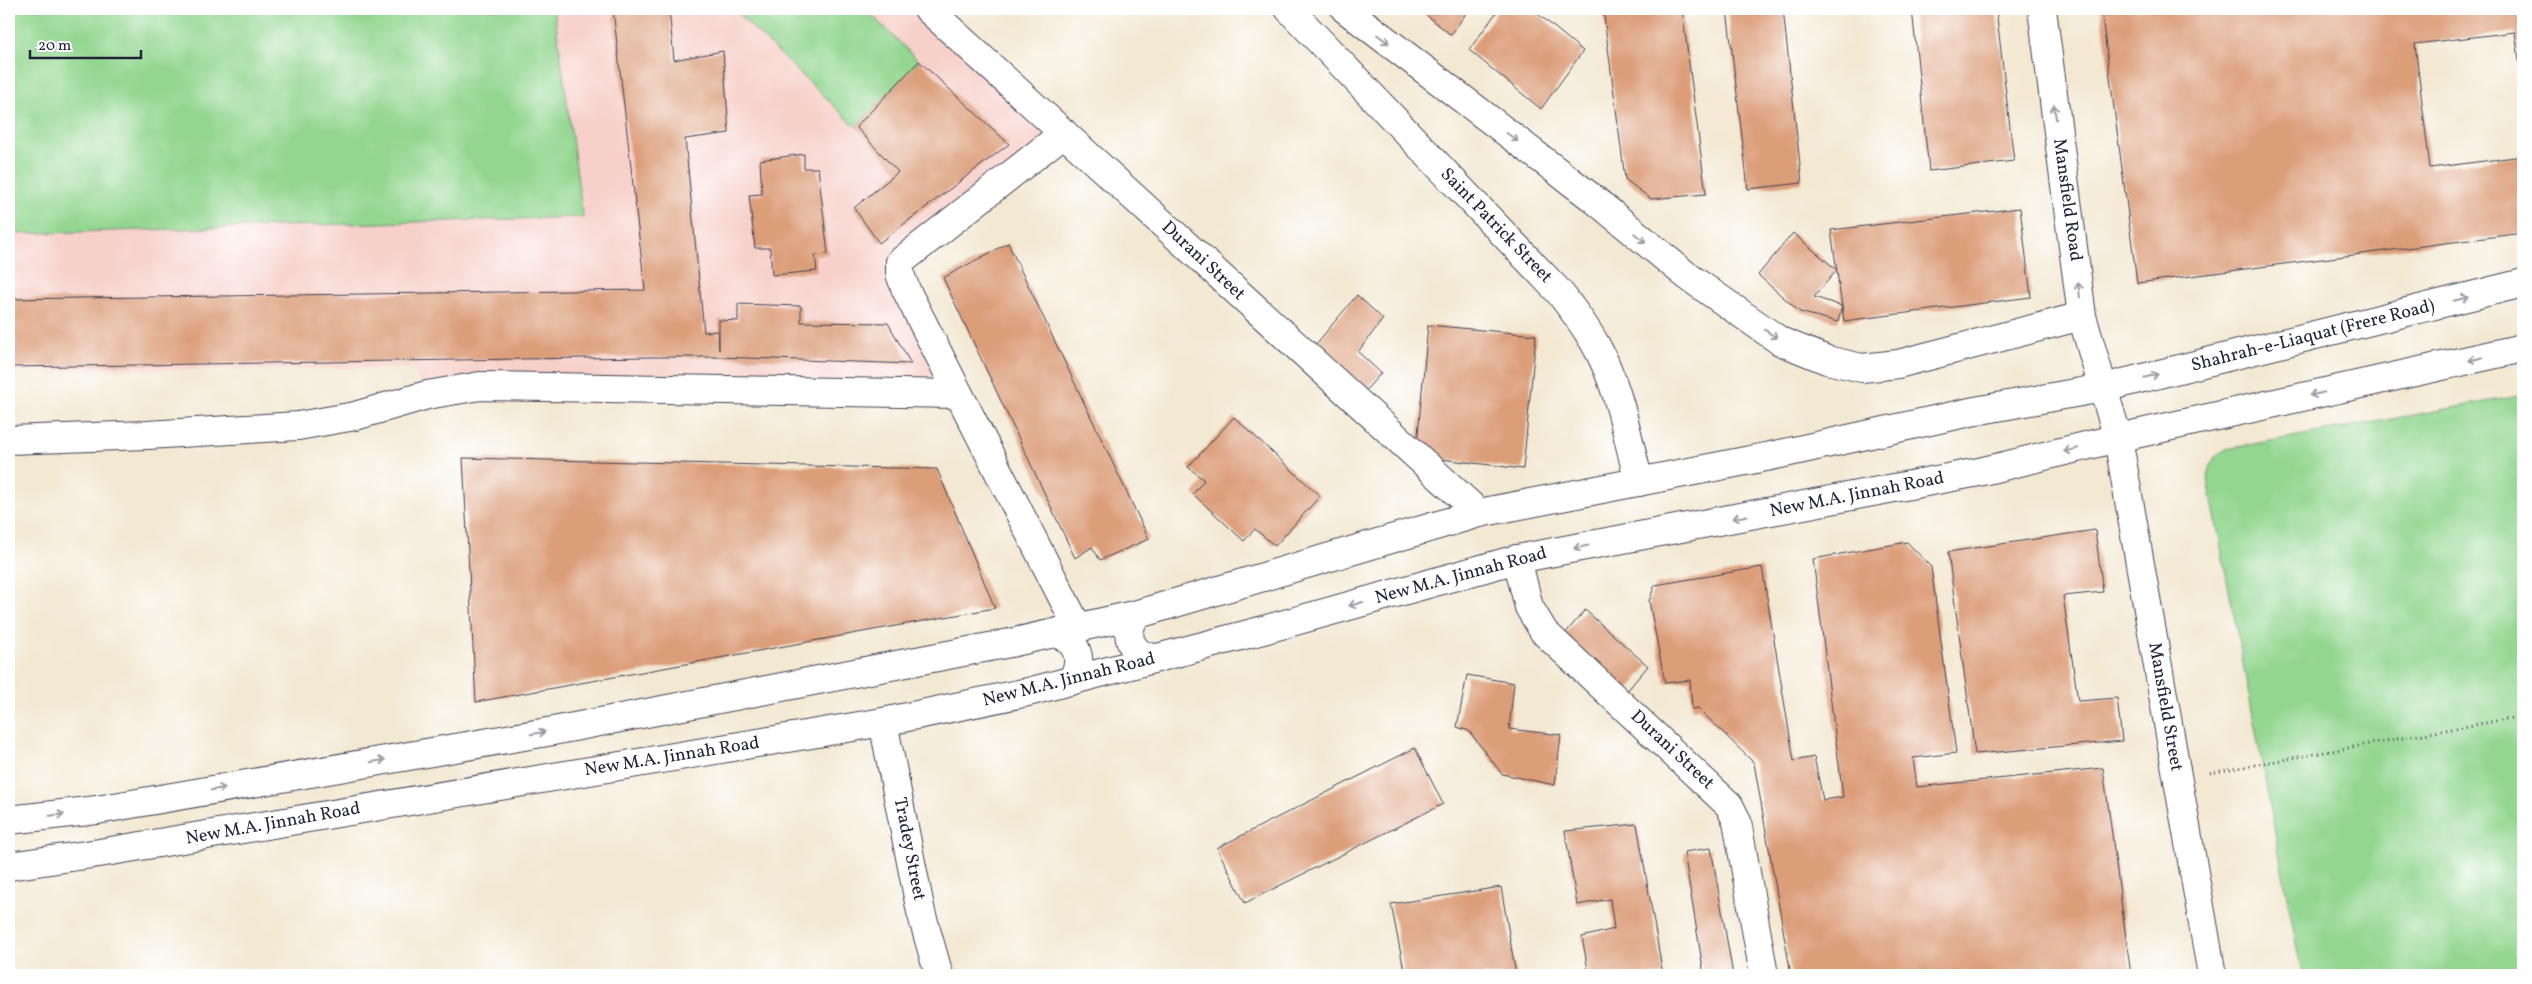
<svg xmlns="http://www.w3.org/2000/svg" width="2532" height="984" font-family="Vollkorn,serif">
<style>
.built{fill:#f7d0ca}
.green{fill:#92d68f;stroke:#5a7c65}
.building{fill:#dc9d79}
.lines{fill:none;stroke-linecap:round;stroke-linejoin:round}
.minor-casing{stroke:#414052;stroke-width:30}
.tertiary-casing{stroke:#414052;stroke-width:30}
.secondary-casing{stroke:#414052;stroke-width:30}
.primary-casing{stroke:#414052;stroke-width:30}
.path{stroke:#414052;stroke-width:3;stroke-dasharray:1 4;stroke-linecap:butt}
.minor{stroke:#fff;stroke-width:28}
.tertiary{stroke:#fff;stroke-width:28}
.secondary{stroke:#fff;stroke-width:28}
.primary{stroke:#fff;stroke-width:28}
.oneway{stroke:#9c9ca7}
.labels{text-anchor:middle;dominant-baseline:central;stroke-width:5;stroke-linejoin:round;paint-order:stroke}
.street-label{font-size:18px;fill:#22223b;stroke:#fff}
</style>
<rect width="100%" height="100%" fill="#fff"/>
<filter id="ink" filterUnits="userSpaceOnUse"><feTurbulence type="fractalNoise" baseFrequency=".02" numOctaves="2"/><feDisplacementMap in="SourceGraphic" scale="10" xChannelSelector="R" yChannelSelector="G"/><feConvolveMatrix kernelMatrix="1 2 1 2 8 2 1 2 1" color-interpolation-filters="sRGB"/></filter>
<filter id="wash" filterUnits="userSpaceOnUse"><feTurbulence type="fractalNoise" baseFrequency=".0096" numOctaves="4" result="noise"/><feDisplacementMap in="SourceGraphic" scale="20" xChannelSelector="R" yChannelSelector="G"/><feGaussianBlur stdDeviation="1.12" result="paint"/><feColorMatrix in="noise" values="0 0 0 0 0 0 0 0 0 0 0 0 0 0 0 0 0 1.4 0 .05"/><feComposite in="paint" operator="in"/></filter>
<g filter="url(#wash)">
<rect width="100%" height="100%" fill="#f3e8d2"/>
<path class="built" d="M9,9H928L1064,133L900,262L958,394L427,395L413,368L9,371Z"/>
<path class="green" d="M9,9H554L583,217L9,234Z
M865,9L919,61L856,127L734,10Z
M2523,395V975H2302L2207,474L2214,458L2226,449Z"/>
<g id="blocks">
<path class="building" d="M613,9H669L674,60L723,51L729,133L685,139L704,332L718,331L719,350V320L738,321V304L801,306V322L888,323L911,364L719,357H650L9,367V299L645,290Z
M1419,9H1469L1451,35Z
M1499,9H1532L1583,51L1541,109L1469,50Z
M1603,9H1682L1706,194L1651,199L1625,179Z
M1727,9H1783L1802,183L1748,189Z
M1912,9H1996L2014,161L1929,171Z
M2101,9H2523V88L2515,32L2415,44L2430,168L2523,156V233L2137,283Z
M919,61L1009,144L879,243L854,208L898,172L856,127Z
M804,154V168H818L828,254L815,255L817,271L772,275L770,248H755L749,195L762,194L760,160Z
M2020,208L2031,297L1844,321L1831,230Z
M1793,233L1837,270L1814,297L1842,306L1838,322L1800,312L1758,275Z
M1008,243L1149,539L1100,560L1092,547L1075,558L943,278Z
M1357,295L1383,319L1358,352L1381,373L1356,401L1306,356Z
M1428,325L1536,335L1523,469L1416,456Z
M1234,417L1320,496L1275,546L1255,529L1244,541L1193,494L1204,480L1188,467Z
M463,458L937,469L995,608L476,702Z
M2095,530L2103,592L2063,596L2078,701L2117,698L2122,741L1975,754L1948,552Z
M1907,542L1931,567L1956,753L1913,758L1917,787L2103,768L2131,975H1791L1754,763L1698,708L1692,709L1690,680L1665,683L1649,601L1655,585L1762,567L1794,761L1814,757L1823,800L1843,797L1813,559Z
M1585,610L1648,666L1627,691L1564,635Z
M1467,675L1514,683L1509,729L1561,735L1555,785L1502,774L1469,731L1457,727Z
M1415,748L1443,804L1245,903L1217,848Z
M1637,824L1663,975H1589L1582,937L1614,929L1610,899L1577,905L1565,831Z
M1711,848L1733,975H1704L1684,852Z
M1501,887L1516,975H1405L1391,904Z"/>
</g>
</g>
<g filter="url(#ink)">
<use href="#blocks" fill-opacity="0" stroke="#414052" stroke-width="1"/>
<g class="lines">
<defs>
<path id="minor" d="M928,9L1479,513
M1345,9L1595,200L1686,275L1780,341L1827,360L1862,368L1898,364L2082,316
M1064,133L900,262V274L906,290L1078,628
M9,440L147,435L298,426L355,416L427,395L480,386L958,394
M1517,559L1529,607L1544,632L1729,805L1737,821L1764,975"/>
<path id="tertiary" d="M1289,9L1559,292C1574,311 1589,331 1600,353C1620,392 1628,440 1639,482
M2042,9L2082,316L2103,388
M883,722L921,912L939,975"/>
<path id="secondary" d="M2103,388L2118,438L2212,975"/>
<path id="primary" d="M1138,614C1120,634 1132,658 1158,658
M1054,633C1078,639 1085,661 1071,681
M9,820L97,810L553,731L1010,643L1138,614L1479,513L1771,456L1975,411L2103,388L2523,283
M9,866L99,853L883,722L1028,692L1256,632L1517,559L1979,472L2118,438L2523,348"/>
</defs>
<use href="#minor" class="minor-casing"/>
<use href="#tertiary" class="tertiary-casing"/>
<use href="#secondary" class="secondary-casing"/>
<use href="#primary" class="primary-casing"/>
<path class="path" d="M2210,773L2523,716"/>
<use href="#minor" class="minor"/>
<use href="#tertiary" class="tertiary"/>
<use href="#secondary" class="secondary"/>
<use href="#primary" class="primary"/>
</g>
<defs><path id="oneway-shaft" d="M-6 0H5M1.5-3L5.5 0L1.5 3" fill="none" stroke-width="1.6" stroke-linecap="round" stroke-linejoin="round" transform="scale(1.25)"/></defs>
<g class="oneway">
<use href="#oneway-shaft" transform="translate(1383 39) rotate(37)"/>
<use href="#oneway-shaft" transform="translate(2055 112) rotate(-98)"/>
<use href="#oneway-shaft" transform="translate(1512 137) rotate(37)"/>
<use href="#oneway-shaft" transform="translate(1640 238) rotate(39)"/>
<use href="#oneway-shaft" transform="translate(2079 290) rotate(-97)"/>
<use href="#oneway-shaft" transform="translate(2461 299) rotate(-14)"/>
<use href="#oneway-shaft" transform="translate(1771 334) rotate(34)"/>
<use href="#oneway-shaft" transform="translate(2476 359) rotate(167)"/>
<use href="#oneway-shaft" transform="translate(2151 376) rotate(-14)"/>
<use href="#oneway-shaft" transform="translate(2317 394) rotate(167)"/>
<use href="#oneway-shaft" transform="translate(2071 450) rotate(166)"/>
<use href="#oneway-shaft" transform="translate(1740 517) rotate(169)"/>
<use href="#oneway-shaft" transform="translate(1581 547) rotate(169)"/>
<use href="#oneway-shaft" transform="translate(1356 604) rotate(164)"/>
<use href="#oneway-shaft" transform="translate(538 733) rotate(-10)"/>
<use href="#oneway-shaft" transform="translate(378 761) rotate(-10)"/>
<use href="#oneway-shaft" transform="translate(218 789) rotate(-10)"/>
<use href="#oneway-shaft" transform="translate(57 815) rotate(-6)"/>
</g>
</g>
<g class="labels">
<g class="street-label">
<text transform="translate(2067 200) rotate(82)">Mansfield Road</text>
<text transform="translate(1496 226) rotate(46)">Saint Patrick Street</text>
<text transform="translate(1203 261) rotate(43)">Durani Street</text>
<text transform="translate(2313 336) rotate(-14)">Shahrah-e-Liaquat (Frere Road)</text>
<text transform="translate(1857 495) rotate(-11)">New M.A. Jinnah Road</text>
<text transform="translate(1461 576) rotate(-15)">New M.A. Jinnah Road</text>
<text transform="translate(1069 680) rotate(-14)">New M.A. Jinnah Road</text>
<text transform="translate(2165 707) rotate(80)">Mansfield Street</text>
<text transform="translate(1672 750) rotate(43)">Durani Street</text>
<text transform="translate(672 757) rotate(-9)">New M.A. Jinnah Road</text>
<text transform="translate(273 824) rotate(-10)">New M.A. Jinnah Road</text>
<text transform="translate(909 849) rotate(79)">Tradey Street</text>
</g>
</g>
<rect width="2532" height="984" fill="none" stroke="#fff" stroke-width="30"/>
<path d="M30 50v8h111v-8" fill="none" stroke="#22223b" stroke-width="2.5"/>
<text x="38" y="50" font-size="15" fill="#22223b" stroke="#ffffff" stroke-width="4" paint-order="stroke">20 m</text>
</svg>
